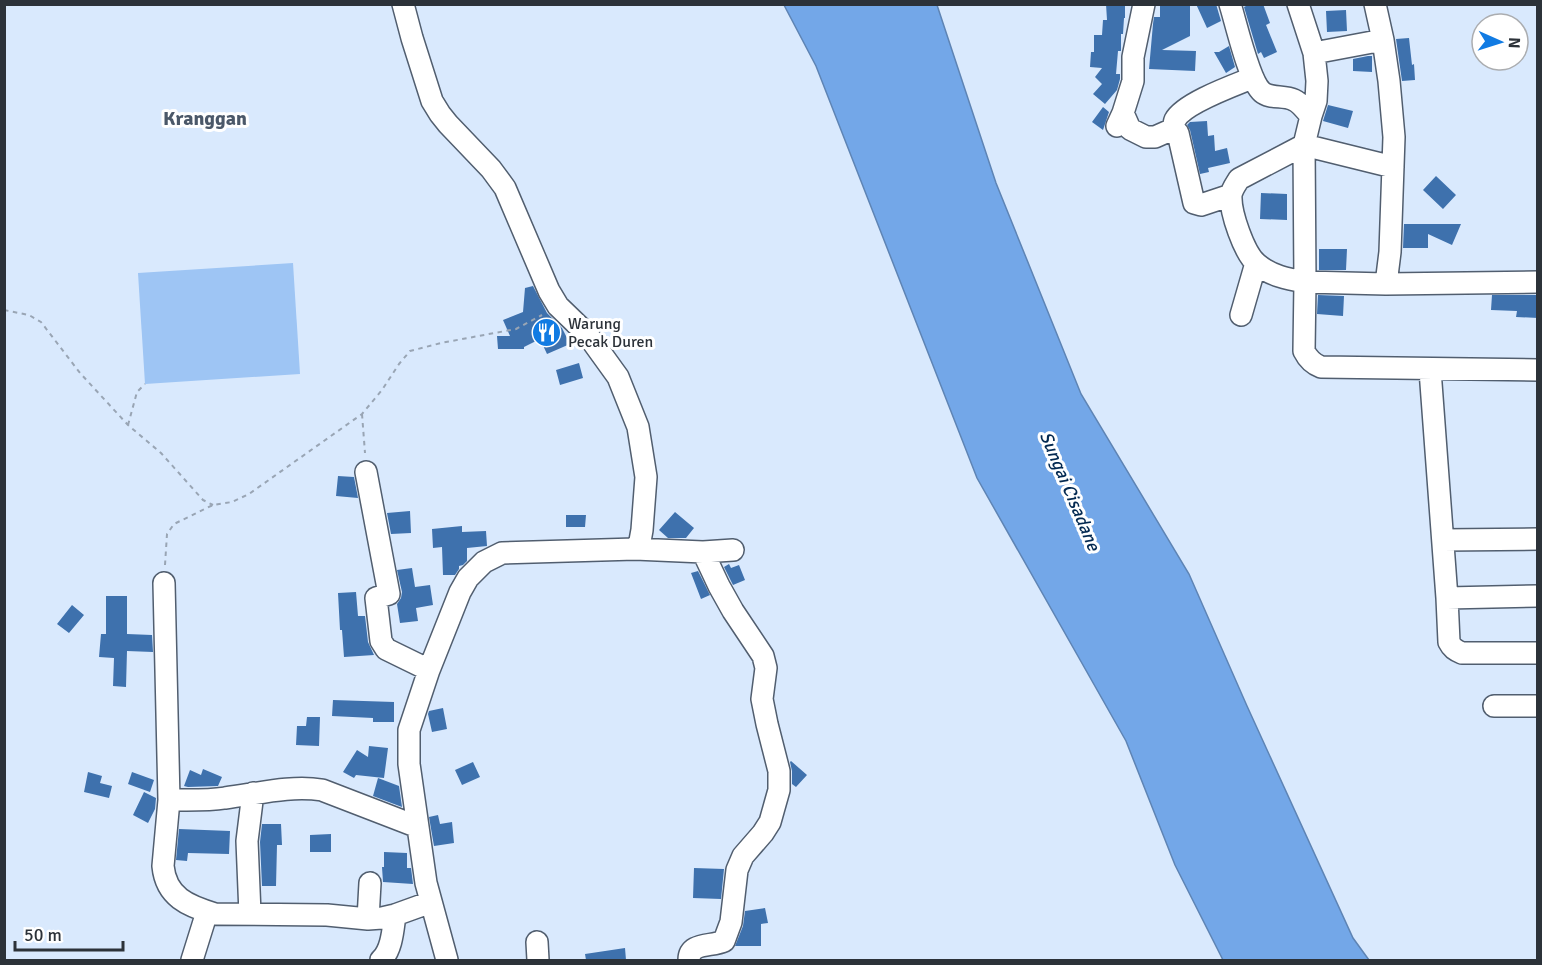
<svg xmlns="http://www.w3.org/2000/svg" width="1542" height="965" font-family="Signika,sans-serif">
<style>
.green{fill:#9ec5f4}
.water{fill:#73a7e8;stroke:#5e84b4;stroke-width:1.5}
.building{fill:#3e71ad}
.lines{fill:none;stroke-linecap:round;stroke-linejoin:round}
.minor-casing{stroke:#515e6f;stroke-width:24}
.path{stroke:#99a5b4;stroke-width:2;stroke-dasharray:4.5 4.5;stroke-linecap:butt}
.minor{stroke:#fff;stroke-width:21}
.labels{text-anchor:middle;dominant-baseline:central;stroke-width:6;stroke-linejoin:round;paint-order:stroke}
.poi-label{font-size:16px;fill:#2c3239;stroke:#fff;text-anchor:start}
.water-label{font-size:18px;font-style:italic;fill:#032951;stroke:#fff}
.quarter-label{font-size:20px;font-weight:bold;fill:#4b5869;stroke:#fff}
</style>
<rect width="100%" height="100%" fill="#d9e9fd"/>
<path class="green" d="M293,263L300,374L145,384L138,273Z"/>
<path class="water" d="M784,5H937L996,183L1081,394L1189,574L1247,706L1353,938L1369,960H1223L1175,865L1126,741L977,478L816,66Z"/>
<path class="building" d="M1106,4H1125V18H1124L1123,34H1121V51H1118L1116,74H1120V79L1117,90L1105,104L1093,94L1102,84L1095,77L1102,68L1090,67L1091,52H1094V35H1102L1103,20H1107Z
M1160,4H1190V36L1162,50L1196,51L1195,71L1149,69L1153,24L1154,17H1160Z
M1196,4H1216L1221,21L1207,28Z
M1250,4H1263L1270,23L1266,25L1277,52L1264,58L1261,52L1258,54L1244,7Z
M1346,10L1347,31L1327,32L1326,11Z
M1409,38L1412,65L1414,64L1415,80L1402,81L1396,39Z
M1229,46L1235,67L1226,73L1214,52H1219Z
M1368,56H1372V72L1353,71V59Z
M1328,105L1353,111L1348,128L1323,121Z
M1103,107L1109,112L1103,130L1092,122Z
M1207,121L1208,136L1214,135L1215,151L1227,148L1230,163L1208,168L1209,172L1200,174L1190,130L1187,125L1190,122Z
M1436,176L1456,195L1443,209L1423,190Z
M1261,193L1287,194V220L1260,219Z
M1404,224H1461L1452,245L1428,234V248H1403Z
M1319,249H1347L1346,270H1319Z
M533,286L547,313L562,328L570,344L547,354L540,339L524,347V349H498L497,336H510L503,320L523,312L525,288Z
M1318,295L1344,296L1343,316L1317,314Z
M1492,295H1538V318L1516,317L1517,311L1491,310Z
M579,363L583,378L560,385L556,370Z
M338,476L354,477L358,498L336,496Z
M410,511L411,533L391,534L387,513Z
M675,512L694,528L686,538H668L659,530Z
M566,515H586L585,527H566Z
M462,526V532L486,531L487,546L467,548V561L463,565L459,566V569L455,575H443L442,547L433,548L432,529Z
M729,564L731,568L739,565L745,580L733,585L724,567Z
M412,568L415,587L430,585L433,605L416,608L418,621L400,623L397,604L401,598L402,592L397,570Z
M698,571L710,595L701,599L691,573Z
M356,592L358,616H365L368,642L374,655L344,657L342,630H340L338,593Z
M106,596H127V634L152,635L153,652L127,651L126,687L113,686L114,658L99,657L101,634H106Z
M72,605L84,615L69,633L57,624Z
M333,700L394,702V722H373V718L332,716Z
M443,708L447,729L432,732L428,714L429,711Z
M307,717H320L319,746L296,745L297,726H306Z
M369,746L388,748L384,778L356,775L354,778L343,772L357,750L368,757Z
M791,761L807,775L796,787L792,784V771L790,762Z
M473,762L480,777L462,785L455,770Z
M203,769L222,777L218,786L188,787L184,786L190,770L201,775Z
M88,772L102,776L100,783L112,786L109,798L84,792Z
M132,772L154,780L150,792L128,784Z
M378,778L399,786L402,807L373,796Z
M144,792L156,798L155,809L148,823L133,815Z
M438,815L440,824L452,822L454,843L434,846L429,817Z
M262,824H281L282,845H277L276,886H262L260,842Z
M179,829L230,831L229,854L188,853L187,861L176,860Z
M331,834V852H310V835Z
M384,852L407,853V868H411L413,884L383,882L382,867H384Z
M694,868L724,869L721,899L693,898Z
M765,908L768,923L761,924V946H735L743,926L745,911Z
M625,948L626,960H586L585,954Z"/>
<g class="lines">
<defs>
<path id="minor" d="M403,4L412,38L432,101L440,114L448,124L491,169L505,188L549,291L558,306L587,334L618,377L638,427L646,477L642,530L640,541L635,549
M1230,4C1236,23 1249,81 1262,92C1270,99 1284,95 1294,100C1301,103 1305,110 1311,116
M1298,4L1314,53L1317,81L1316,101L1311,116L1304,145L1305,282L1386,284
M1375,4L1383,40L1389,81L1394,137L1390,252L1386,284L1538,282
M1314,53L1383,40
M1123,113L1130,129L1146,137H1155L1173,129L1178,133L1194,203L1201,205L1231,195
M1117,126L1123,113L1133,81V57L1144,4
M1173,129C1174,126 1174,122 1175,120C1184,103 1235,85 1252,78
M1393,167L1304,145L1239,179C1236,184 1232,189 1231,195C1230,212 1244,253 1257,264C1271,276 1288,279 1305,282L1304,351C1308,359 1313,364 1321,367L1538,370
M1241,315L1256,263
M1430,370L1447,598
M366,472L389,594L376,598L381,641L386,649L429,670
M1443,540L1538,539
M164,583L169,800L163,866C166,897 188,906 215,914L327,915L368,919L382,918L395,915L431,902
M1538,596L1447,598L1449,642C1452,648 1455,650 1462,653H1538
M1494,706H1538
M169,800C187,800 206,801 225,798C257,794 290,785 322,790L418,827
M250,914L247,841L253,793
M368,919L370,883
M537,942L538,960
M192,960L207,912
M381,960C392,950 393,929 395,915
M447,960L426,883L409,764V730L429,670L460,592L468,578L484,562L502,553L635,549L703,552L733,550
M689,960C689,942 711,947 724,941L731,922L737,870L743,856L763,833L770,822L779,790V771L767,724L762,699L766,668L763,656L733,611L719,586L703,552"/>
</defs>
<use href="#minor" class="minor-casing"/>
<path class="path" d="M4,310L29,315L41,322L80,373L128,425L161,453L203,500L213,505
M362,414L365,453
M128,425L137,392L145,384
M165,565L167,534L174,524L213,505L232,502L249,494L362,414L382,390L399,364L410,351L441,343L516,329L542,315"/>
<use href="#minor" class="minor"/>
</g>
<defs>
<symbol id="restaurant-disc" viewBox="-11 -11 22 22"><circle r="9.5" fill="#117be3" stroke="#fff"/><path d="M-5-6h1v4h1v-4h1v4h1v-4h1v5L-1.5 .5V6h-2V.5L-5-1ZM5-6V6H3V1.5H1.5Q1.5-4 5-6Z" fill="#fff"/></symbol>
</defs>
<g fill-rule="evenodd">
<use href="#restaurant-disc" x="530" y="316" width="33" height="33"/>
</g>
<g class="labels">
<g class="poi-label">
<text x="568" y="324">Warung<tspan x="568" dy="18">Pecak Duren</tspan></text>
</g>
<g class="water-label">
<text transform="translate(1070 491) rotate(67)">Sungai Cisadane</text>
</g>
<g class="quarter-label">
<text x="205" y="118">Kranggan</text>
</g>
</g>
<rect width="1542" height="965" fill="none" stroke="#2c3239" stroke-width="12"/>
<g transform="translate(1500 42) rotate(93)"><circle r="28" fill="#ffffff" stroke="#abadb0" stroke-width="1.5"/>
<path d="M0-4.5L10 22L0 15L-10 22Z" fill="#117be3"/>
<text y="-9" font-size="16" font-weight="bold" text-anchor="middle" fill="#2c3239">N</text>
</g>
<path d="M15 941v9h108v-9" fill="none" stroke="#2c3239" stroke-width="3"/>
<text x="24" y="941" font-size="18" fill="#2c3239" stroke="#ffffff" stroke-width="4.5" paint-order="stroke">50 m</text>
</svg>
